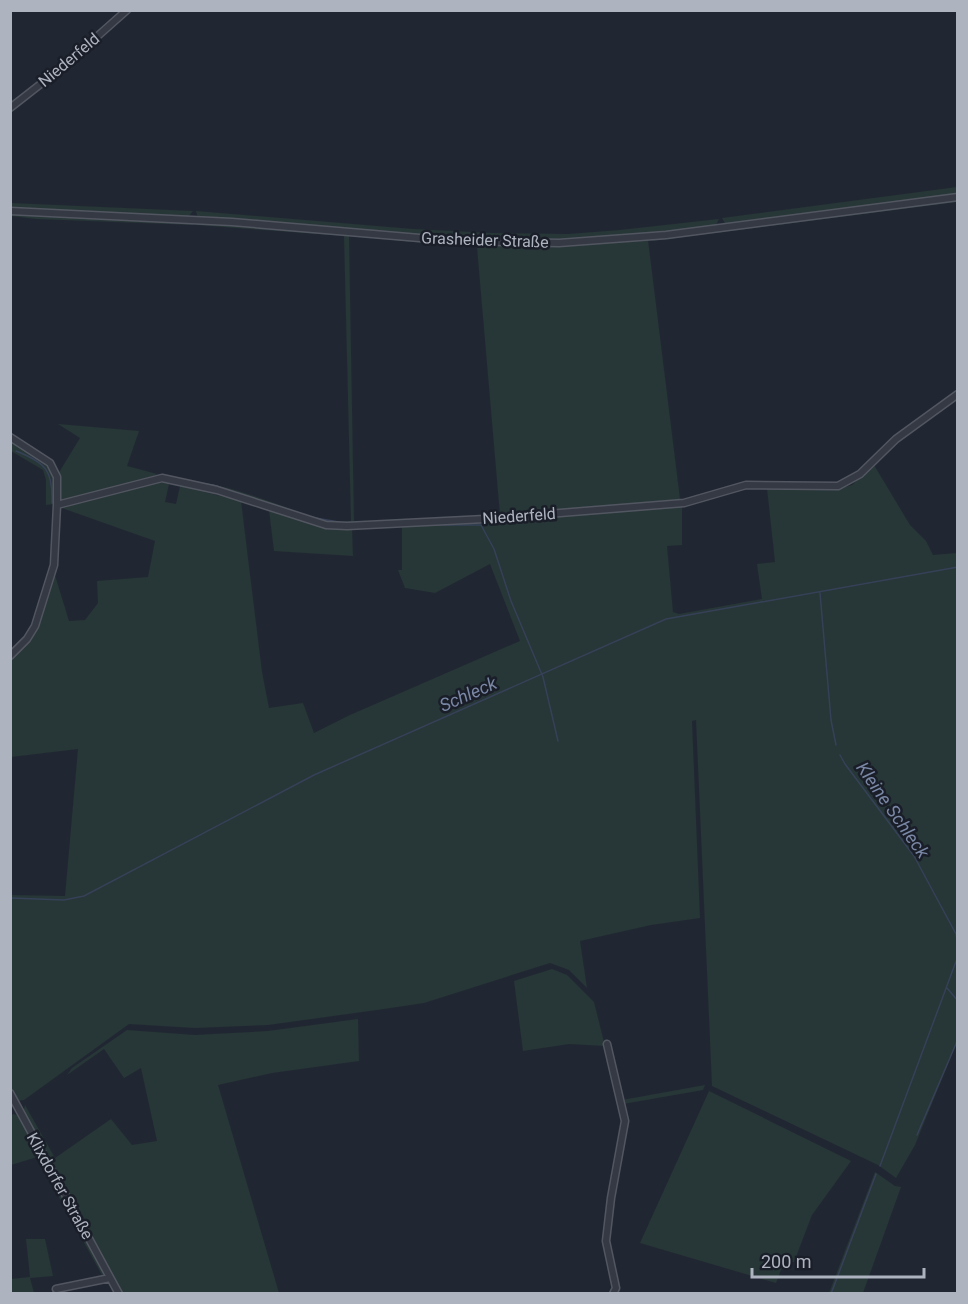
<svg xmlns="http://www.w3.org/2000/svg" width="968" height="1304" font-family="Roboto,sans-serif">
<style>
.green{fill:#273637}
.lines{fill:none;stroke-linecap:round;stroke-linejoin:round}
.stream{stroke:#364158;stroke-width:1.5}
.minor-casing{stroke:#525661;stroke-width:9}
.minor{stroke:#343943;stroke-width:6}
.labels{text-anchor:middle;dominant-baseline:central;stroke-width:5;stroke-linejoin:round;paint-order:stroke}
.street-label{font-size:16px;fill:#aeb3c0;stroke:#1a1e28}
.water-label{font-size:18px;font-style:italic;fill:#7a88a6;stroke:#1a1e28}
</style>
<rect width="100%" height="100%" fill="#212732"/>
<path class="green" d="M957,187V194L726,225L722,218Z
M957,199V202L652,241L654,238Z
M11,203L193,211L188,217L11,209Z
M196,211L413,229L493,233L568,234L620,230L719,219L715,227L611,238L544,241L440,238L297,224L198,218Z
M11,213L191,222L194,225L36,219L11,216Z
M198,222L344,233V236H348L349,234L565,245L648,240L680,499L667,503L500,515L477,247L456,246L349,236L354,522H351V524L326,522L196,484L197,482C223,485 249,494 274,503C298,511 324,524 351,521L344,236L197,225Z
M58,424L139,431L127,466L157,474L151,478L59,501L58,474L80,438Z
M11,440L49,466L54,477V504L46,505V480L43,470L11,451Z
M874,465L910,525L926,541L933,555L957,553V1042L915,1145L896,1178L878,1165L712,1086L696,720L692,721L700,918L651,925L580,941L587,988L569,970L550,963L424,1003L384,1009L268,1025L195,1028L129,1024L24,1100L17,1101L10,1087L11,895L65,896L78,749L11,757L10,658L28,641L54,572L69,621L85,620L98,603L97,581L148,577L155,541L59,507L157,482L169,484L165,502L176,504L180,486L241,501L262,672L269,708L303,703L314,733L350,715L520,641L490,564L435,593L405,588L398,570H402V525L452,522L479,523V521L682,506V545L667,546L673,612L679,614L762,599L757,564L775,562L767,488L839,489L852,485Z
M269,510L325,526L352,528L353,556L274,551Z
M552,969L567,975L594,1002L605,1046L569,1044L523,1051L514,981Z
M358,1019L359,1061L272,1073L218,1085L279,1293H123L23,1113L25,1105L55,1158L111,1119L132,1145L157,1141L141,1068L124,1078L104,1049L67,1075L72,1068L127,1030L195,1035L268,1031Z
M705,1085L703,1090L623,1104L622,1100Z
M709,1091L851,1161L812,1215L794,1262H784L776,1283L640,1243Z
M13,1114L17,1115L105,1274L103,1277L37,1157L11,1165V1116Z
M875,1172L895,1186L901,1187L863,1293H829Z
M26,1239H45L53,1276L30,1278L34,1293H11V1279L30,1277Z"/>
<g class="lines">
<path class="stream" d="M16,451C46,463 53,470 52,503
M202,484L213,485L286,509
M310,517L344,523
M420,525H481L494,549L511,601L543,677L558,741
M364,528L382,527
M820,593L831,720L836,745
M32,625L51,564L52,555
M840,755L845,764L914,856L956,934L958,944
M10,898L64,900L84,896L314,775L666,619L958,567
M947,988L958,1001
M917,1135L958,1039
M880,1166L958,956
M831,1294L876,1174"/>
<defs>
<path id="minor" d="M10,108L65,65L127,10
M10,211L232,222L455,241L559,243L666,235L958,197
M10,437L50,463L57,477V505
M10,656L27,639L35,626L54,565L57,505L162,478L217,490L326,525L347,526L485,519L684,503L746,485L838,486L860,474L896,439L958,394
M607,1044L625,1121L611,1198L606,1241L616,1288L613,1294
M10,1093L119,1294
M56,1289L110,1278"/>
</defs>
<use href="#minor" class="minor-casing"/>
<use href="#minor" class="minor"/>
</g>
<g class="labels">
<g class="street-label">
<text transform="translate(69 60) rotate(-40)">Niederfeld</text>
<text transform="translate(485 240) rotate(2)">Grasheider Straße</text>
<text transform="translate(519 516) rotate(-4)">Niederfeld</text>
<text transform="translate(60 1186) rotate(61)">Klixdorfer Straße</text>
</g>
<g class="water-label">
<text transform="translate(468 694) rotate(-24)">Schleck</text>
<text transform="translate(893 810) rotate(55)">Kleine Schleck</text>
</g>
</g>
<rect width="968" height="1304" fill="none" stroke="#aeb3c0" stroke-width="24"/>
<path d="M752 1268v9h172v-9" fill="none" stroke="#aeb3c0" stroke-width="3"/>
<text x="761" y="1268" font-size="18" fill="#aeb3c0" stroke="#1a1e28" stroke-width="4.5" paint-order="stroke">200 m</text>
</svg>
